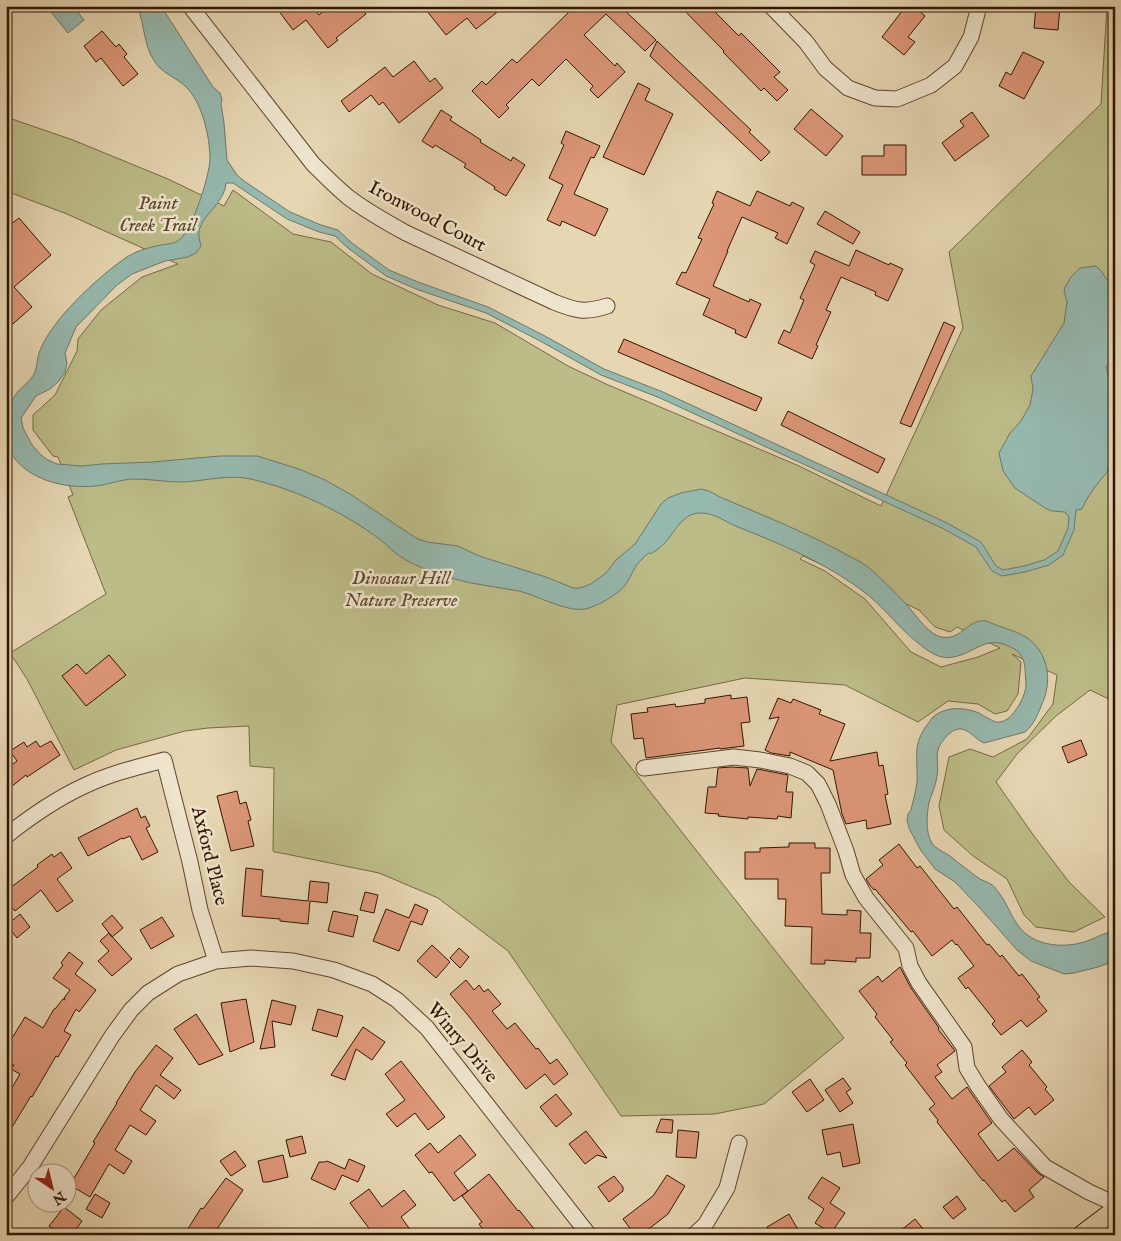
<svg xmlns="http://www.w3.org/2000/svg" width="1121" height="1241" font-family="'IM FELL English',serif">
<style>
.green{fill:#bcbc88;stroke:#776844;fill-rule:evenodd}
.water{fill:#96b9af;stroke:#6e7769}
.building{fill:#dd9779;stroke:#321400}
.lines{fill:none;stroke-linecap:round;stroke-linejoin:round}
.minor-casing{stroke:#5f442c;stroke-width:17}
.major-casing{stroke:#321400;stroke-width:21}
.minor{stroke:#efe4cd;stroke-width:15}
.major{stroke:#e6d6b2;stroke-width:19}
.labels{text-anchor:middle;dominant-baseline:central;stroke-width:5;stroke-linejoin:round;paint-order:stroke}
.park-label{font-size:19px;font-style:italic;fill:#5b4629;stroke:#efe4cd}
.street-label{font-size:19px;fill:#321400;stroke:#efe4cd}
</style>
<rect width="100%" height="100%" fill="#e6d6b2"/>
<filter id="stains"><feTurbulence type="fractalNoise" baseFrequency=".004" numOctaves="4"/><feColorMatrix values="0 0 0 0 .2 0 0 0 0 .09 0 0 0 0 .02 0 0 0 .5 -.17"/></filter>
<radialGradient id="worn" r=".72"><stop offset=".6" stop-color="#630" stop-opacity="0"/><stop offset="1" stop-color="#630" stop-opacity=".3"/></radialGradient>
<path class="green" d="M1107,6H1115V702L1090,690L1056,716L1017,754L996,782L1034,836L1069,882L1105,917L1074,932L1036,927L1024,915L1007,879L973,856L944,830L939,806L949,757L970,749L993,757L1027,739L1053,704L1057,675L1012,654L1021,662L1018,694L1007,711L995,714L978,704L948,701L918,722L845,685L745,678L617,705L611,742L844,1038L764,1104L715,1114L621,1116L508,951L438,898L379,873L286,854L275,852L273,851L274,768L250,766L249,726L208,728L185,731L116,750L74,770L27,679L10,653L106,594L68,497L73,495L58,457L53,456L33,430V415L55,395L77,351L78,339L101,310L142,277L178,264L67,214L6,191V117L73,140L168,179L224,206L233,190L293,234L331,242L372,274L438,305L495,323L568,366L606,384L799,466L881,506L963,328L949,252L1101,104ZM803,556L919,610L935,627L950,632L957,627L1000,648L978,657L941,667L911,652L865,599L825,571L800,559Z"/>
<path class="water" d="M46,6H73L84,20L68,33Z
M137,6H161L213,87L220,93L222,99L221,104L224,123L227,160L237,175L244,181L290,212L321,225L338,230L352,243L389,270L418,282L488,307L545,336L604,369L663,392L947,523L981,542L996,566L1003,570L1024,566L1044,560L1058,551L1068,528L1069,517L1065,512L1052,511L1045,508L1015,488L1003,471L999,453L1010,433L1021,421L1030,405L1033,389L1031,376L1064,323L1067,302L1064,291L1065,287L1071,277L1080,268L1096,266L1102,272L1106,279L1115,285V357L1106,367L1115,392V462C1103,478 1090,490 1082,509L1076,510L1074,530L1063,555L1049,565L1025,572L1002,576L992,571L976,547L944,529L660,398L601,375L542,342L486,313L416,289L386,276L348,248L335,236L319,232L287,219L233,183H226C225,199 210,210 202,223C202,224 199,230 199,230C198,235 200,242 201,246L196,253L188,257L165,261L132,274L117,285L76,327L65,353L67,363L65,372L59,381L50,389L36,396L21,418L23,428L32,445L41,455L48,460L57,464L82,466L102,464L153,462L220,456H257L299,469L325,480L350,494L416,538L427,542L458,546L479,556L546,577L573,588H580L591,584L606,573L616,560L635,544L661,504L668,498L681,493L701,489L709,491L720,497C760,514 800,530 838,550C848,556 859,560 868,567C881,578 894,591 906,604C916,615 925,630 938,636C960,644 967,618 986,621C999,627 1014,630 1026,637C1047,651 1052,677 1044,699C1039,711 1035,724 1025,732L984,743C974,739 967,725 955,730C948,733 942,741 939,747C935,756 939,766 937,776C936,785 932,793 929,802C927,813 925,833 932,843C936,849 944,852 950,856C960,864 970,872 980,879C986,882 992,883 996,889C1013,909 1012,932 1041,942C1056,947 1075,946 1090,940C1098,937 1105,932 1115,932V959L1112,962L1098,967L1074,973L1064,974L1031,961L1017,950L979,907L955,882L935,869L920,849L909,828L907,820L908,814L911,810C913,801 916,791 917,782C918,759 912,745 927,725C929,723 930,720 933,717C946,706 964,707 979,713C982,715 994,722 997,722C1011,724 1024,699 1026,687C1026,684 1025,670 1025,667C1023,656 1019,650 1008,646C985,635 974,654 953,657C939,660 928,651 918,643C900,629 886,610 868,595C830,565 784,545 738,527C727,523 715,513 702,513C679,512 674,538 658,549C644,560 655,546 642,559C634,566 632,575 626,584C620,593 597,607 585,609C565,612 539,596 519,591C503,588 487,586 471,583C449,578 426,571 406,560C397,555 391,549 383,542C376,536 367,530 359,525C326,504 289,488 251,479C229,474 205,481 183,482C166,482 150,479 134,479C121,479 108,485 95,486C65,489 25,480 9,450C2,435 7,408 16,394C22,386 31,381 35,372C37,366 37,359 39,353C50,321 97,278 124,259C135,251 147,248 161,245C166,244 174,244 179,240C192,232 210,174 210,159C210,137 202,101 185,86C175,77 162,73 155,62C143,45 145,24 137,6Z"/>
<path class="building" d="M275,6H312L319,15L330,6H359L366,14L336,38L338,40L328,48L306,20L293,30Z
M423,6H505L476,29L467,18L446,35Z
M575,6H620L656,40L645,51L606,14L584,35L615,66L617,63L625,72L598,98L590,90L593,86L566,59L539,86L532,79L506,105L509,108L499,118L472,91L482,81L486,85L512,59L517,63Z
M680,6H709L739,36L741,33L780,72L774,77L788,90L777,101L764,88L761,91L723,52L724,51Z
M906,6H913L925,16L908,37L915,42L904,55L882,37Z
M1036,6H1060L1058,30L1034,28Z
M102,31L116,47L119,44L127,54L124,57L138,74L123,86L101,58L96,62L84,46Z
M657,41L751,130L749,132L770,152L761,161L650,56Z
M1023,52L1044,62L1024,99L999,86L1006,72L1011,75Z
M414,61L430,82L435,78L443,88L399,123L383,102L379,105L371,95L349,112L341,101L385,67L393,77Z
M638,83L650,89L645,100L673,114L644,175L603,157Z
M811,109L843,136L826,156L794,129Z
M441,110L452,117L450,120L481,140L480,142L511,161L513,157L525,165L506,196L494,189L495,187L464,167L466,164L435,145L433,148L422,141Z
M972,112L989,136L955,161L942,143L964,126L960,121Z
M566,131L600,146L594,158L591,157L574,194L608,209L595,236L562,221L560,226L547,220L563,185L549,178L564,145L561,143Z
M884,145H906V175H862V156H884Z
M717,191L750,206L757,191L790,206L792,202L804,208L787,244L775,238L778,233L742,217L727,251H728L713,286L749,302L750,299L761,304L746,338L735,333L736,330L703,315L710,299L676,284L682,272L686,273L702,239L698,238L714,204L712,203Z
M825,211L860,232L853,244L817,224Z
M19,218L51,255L14,287L32,307L6,330V228Z
M856,250L889,265L890,263L903,269L888,301L875,295L876,292L841,277L826,310L831,312L816,345L818,346L812,359L778,343L784,330L790,333L804,300L800,298L815,265L810,262L815,251L849,266Z
M944,322L955,327L911,427L900,423Z
M624,339L762,398L756,411L618,352Z
M788,411L885,459L878,473L781,425Z
M109,655L126,675L86,706L62,676L77,664L86,674Z
M731,695V699L747,697L750,722L741,723L744,746L720,749V748L646,758L643,738L634,739L631,714L648,712L647,708L675,704L676,707L705,703V699Z
M778,698L791,703L793,699L821,710L819,714L845,724L830,761L877,752L879,766L883,765L888,794L885,795L891,824L867,829L866,820L846,824L842,814L833,770L790,752V756L771,753L765,750L779,717L769,719Z
M1081,740L1087,755L1068,763L1062,747Z
M36,741L40,747L51,741L60,755L27,777L26,775L6,791V769L17,761L10,751L24,742L27,747Z
M731,767L748,768L750,786L757,769L788,775L786,792H793L791,818L778,816L777,819L748,817V819L718,816L719,814L705,813L708,787H716L718,768Z
M237,791L240,804L246,802L251,820L248,821L254,846L231,851L217,796Z
M137,808L141,818L145,816L150,826L146,828L158,852L142,860L130,836L123,839L122,838L88,856L78,838L111,821Z
M789,843H815V848H830V873H821L822,914L847,915V910L861,911L860,933H871L870,958H856V962L825,960V964H811L812,927L785,926L786,899H778V879H745V852H760V848L789,847Z
M899,844L917,868L920,866L954,909L957,907L987,945L989,944L1000,957L1002,955L1019,976L1022,974L1040,997L1037,999L1047,1011L1027,1027L1021,1020L1001,1035L992,1024L995,1021L968,987L966,989L958,978L974,966L957,944L956,945L952,940L932,956L913,931L911,932L875,889L874,890L869,884L866,879L883,865L879,860Z
M61,852L72,868L57,879L73,901L57,912L41,890L15,911L6,900V891L38,867L37,865L52,854L54,857Z
M246,868L263,870L261,896L308,901L310,881L329,883L327,903L310,901L308,924L280,921V919L242,916Z
M365,892L378,895L374,913L360,910Z
M415,904L428,910L422,925L411,921L399,951L373,941L386,909L409,918Z
M333,911L358,916L353,937L328,931Z
M20,914L30,927L17,938L7,925Z
M112,915L123,928L112,937L102,924Z
M162,917L174,936L151,949L140,930Z
M109,933L132,959L112,976L98,961L109,951L100,941Z
M432,945L450,962L436,978L417,961Z
M459,948L469,957L460,968L450,958Z
M69,952L83,963L75,974L96,990L79,1012L76,1009L64,1031L71,1035L58,1057L56,1056L32,1097L31,1096L6,1137V1098L20,1074L11,1069L14,1065L6,1060V1048L25,1017L43,1028L54,1009H55L63,999L65,1000L64,998L70,990L53,978L63,965L61,963Z
M900,967L911,988L939,1028L938,1029L955,1051L937,1065L942,1072L935,1077L952,1099L967,1087L992,1123L978,1134L998,1161L1014,1148L1038,1173L1044,1177L1029,1190L1034,1197L1015,1212L1005,1200L1002,1202L984,1180L983,1181L937,1122L938,1120L929,1109L935,1104L905,1065L907,1063L890,1042L893,1040L875,1017L877,1014L859,991L878,976L882,982Z
M466,980L474,990L479,985L484,992L488,989L501,1004L492,1011L507,1029L515,1023L536,1049L538,1048L550,1064L557,1059L568,1074L554,1085L545,1074L526,1089L467,1014L450,994Z
M246,999L254,1042L230,1052L221,1003Z
M272,1000L296,1006L291,1025L272,1021L275,1047L260,1049Z
M318,1009L343,1016L337,1037L312,1030Z
M196,1014L223,1055L199,1065L174,1029Z
M363,1027L385,1042L372,1060L356,1049L345,1080L331,1075Z
M156,1045L173,1058L160,1075L181,1090L174,1099L156,1085L140,1110L156,1121L146,1135L130,1125L115,1150L132,1161L124,1174L109,1164L90,1197L70,1185L95,1143L93,1142L117,1103H116L135,1072Z
M1022,1050L1032,1062L1029,1065L1047,1087L1045,1089L1054,1100L1035,1115L1029,1107L1014,1119L989,1086L1006,1072L1002,1067Z
M401,1061L445,1117L428,1130L415,1113L397,1127L386,1114L405,1100L385,1074Z
M843,1078L851,1089L846,1092L853,1103L840,1112L825,1090Z
M810,1079L824,1100L807,1112L792,1092Z
M556,1094L572,1114L556,1127L540,1107Z
M661,1119L673,1120L672,1133L656,1132Z
M853,1124L860,1163L843,1167L840,1152L827,1155L822,1130Z
M678,1130L699,1132L696,1158L676,1157Z
M586,1131L607,1158L597,1155L585,1164L569,1144Z
M460,1135L476,1155L454,1173L468,1191L454,1201L432,1172L429,1173L415,1155L430,1143L438,1153Z
M302,1136L306,1153L290,1157L286,1140Z
M235,1151L246,1166L231,1176L220,1161Z
M283,1155L288,1177L268,1182H263L258,1161Z
M349,1159L365,1166L358,1182L342,1175L335,1190L311,1179L319,1162H325L327,1161L345,1169Z
M489,1174L518,1211L519,1210L539,1235H487L479,1224L482,1222L462,1196Z
M667,1175L685,1186L668,1214L641,1235H635L623,1219L653,1196Z
M614,1176L623,1187V1191L609,1202L598,1187Z
M822,1177L840,1188L830,1203L845,1213L831,1233L815,1223L824,1209L808,1198Z
M226,1178L243,1190L213,1235H184L201,1208L203,1209Z
M369,1189L382,1207L404,1190L416,1205L401,1217L414,1235H374L350,1203Z
M95,1194L110,1203L102,1218L86,1209Z
M957,1196L966,1209L953,1219L943,1207Z
M64,1207L82,1221L72,1235H60L49,1226Z
M789,1214L801,1235H772L767,1227Z
M915,1219L928,1235H895Z"/>
<g class="lines">
<defs>
<path id="minor" d="M190,6L313,164C325,176 336,187 348,197C366,211 386,222 406,233L554,302C576,311 585,313 607,306
M771,6L806,42L825,68L848,88L875,98L897,99L931,85L955,66L971,37L979,6
M644,768L734,757L760,760L790,766L807,773L818,784L828,804L846,851L853,875L866,898L906,948L910,966L919,983L964,1047L967,1068L978,1086L1001,1119L1045,1167L1089,1192L1115,1204
M6,836C30,817 56,799 84,786C109,774 137,767 164,760L190,862L200,910L216,961
M6,1197L30,1167L112,1036L131,1010L148,993L178,974L216,961L251,958L293,961L334,970L372,984L397,1000L427,1028L589,1235
M694,1235L705,1225L727,1188L739,1143"/>
<path id="major" d="M1082,1235L1115,1210"/>
</defs>
<use href="#minor" class="minor-casing"/>
<use href="#major" class="major-casing"/>
<use href="#minor" class="minor"/>
<use href="#major" class="major"/>
</g>
<g class="labels">
<g class="park-label">
<text x="158" y="204">Paint<tspan x="158" dy="22">Creek Trail</tspan></text>
<text x="401" y="579">Dinosaur Hill<tspan x="401" dy="22">Nature Preserve</tspan></text>
</g>
<g class="street-label">
<text transform="translate(427 217) rotate(28)">Ironwood Court</text>
<text transform="translate(209 856) rotate(76)">Axford Place</text>
<text transform="translate(462 1043) rotate(50)">Winry Drive</text>
</g>
</g>
<rect width="1121" height="1241" fill="none" stroke="#e6d6b2" stroke-width="25"/>
<rect x="8" y="8" width="1106" height="1226" fill="none" stroke="#321400" stroke-width="2.5"/>
<rect x="12" y="12" width="1096" height="1216" fill="none" stroke="#321400"/>
<g transform="translate(52 1188) rotate(145)"><circle r="24" fill="#efe4cd" stroke="#a3917b"/>
<path d="M0-4L9 19L0 12L-9 19Z" fill="#8f2418"/>
<text y="-8" font-size="14" font-weight="bold" text-anchor="middle" fill="#321400">N</text>
</g>
<rect width="100%" height="100%" filter="url(#stains)"/>
<rect width="100%" height="100%" fill="url(#worn)"/>
</svg>
